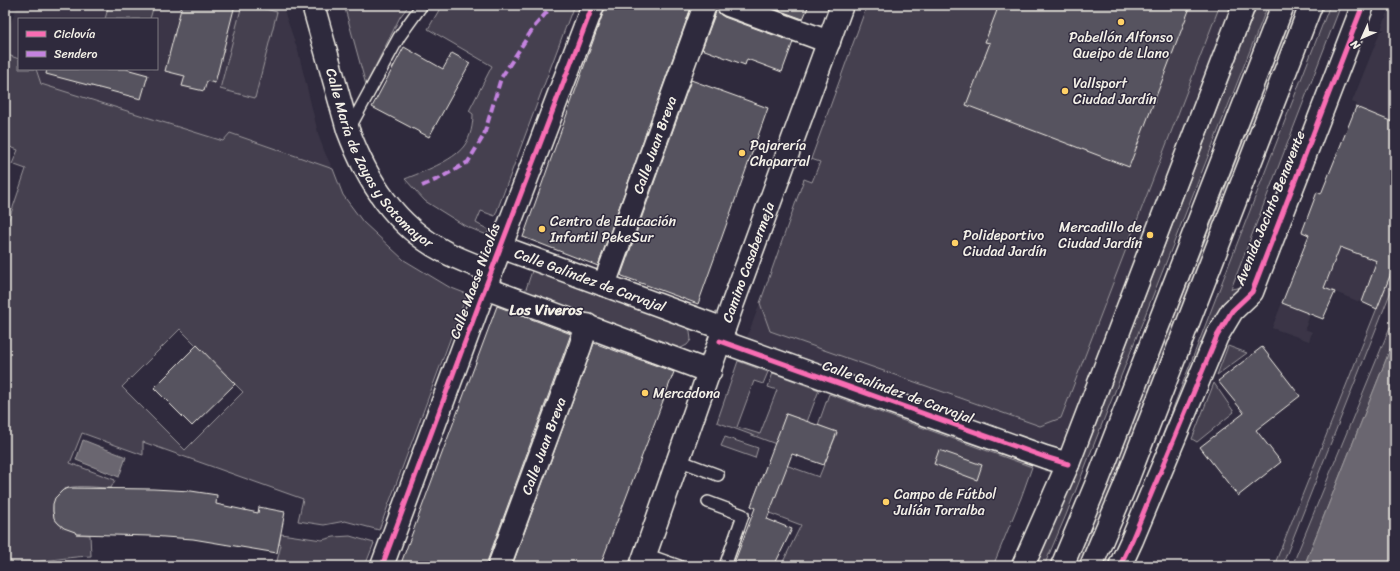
<svg xmlns="http://www.w3.org/2000/svg" width="1400" height="571" font-family="Sriracha,sans-serif">
<style>
.built{fill:#3b3647}
.green{fill:#454050;stroke:#9c989c;fill-rule:evenodd}
.water{fill:#6a6670;stroke:#a19ea0}
.building{fill:#56525f;stroke:#f4f1e8}
.lines{fill:none;stroke-linecap:round;stroke-linejoin:round}
.lane-casing{stroke:#f4f1e8;stroke-width:14}
.street-casing{stroke:#f4f1e8;stroke-width:25}
.secondary-casing{stroke:#f4f1e8;stroke-width:25}
.primary-casing{stroke:#f4f1e8;stroke-width:25}
.lane{stroke:#2f2a3d;stroke-width:11}
.street{stroke:#2f2a3d;stroke-width:22}
.secondary{stroke:#2f2a3d;stroke-width:22}
.primary{stroke:#2f2a3d;stroke-width:22}
.quiet{stroke:#c483df;stroke-width:4;stroke-dasharray:8 4;stroke-linecap:butt}
.cycleway-casing{stroke:#2f2a3d;stroke-width:8}
.cycleway{stroke:#f96db3;stroke-width:5}
.poi-dot{fill:#ffd166;stroke:#2f2a3d;stroke-width:1.5}
.labels{text-anchor:middle;dominant-baseline:central;stroke-width:3;stroke-linejoin:round;paint-order:stroke}
.poi-label{font-size:14px;fill:#f4f1e8;stroke:#2f2a3d;text-anchor:start}
.street-label{font-size:14px;fill:#f4f1e8;stroke:#2f2a3d}
.neighbourhood-label{font-size:15px;font-weight:bold;fill:#f4f1e8;stroke:#2f2a3d}
</style>
<rect width="100%" height="100%" fill="#2f2a3d"/>
<filter id="ink" filterUnits="userSpaceOnUse"><feTurbulence type="fractalNoise" baseFrequency=".025" numOctaves="2"/><feDisplacementMap in="SourceGraphic" scale="8" xChannelSelector="R" yChannelSelector="G"/><feConvolveMatrix kernelMatrix="1 2 1 2 8 2 1 2 1" color-interpolation-filters="sRGB"/></filter>
<g filter="url(#ink)">
<path class="built" d="M18,5H282L298,51L319,137L325,153L333,169L230,133L223,141L40,84L36,69H157V19H19V59L5,54V36Z
M1220,5H1257L1090,440L1083,444L1074,461L1081,463L1073,482L738,361L760,303L770,331L1061,418Z
M1391,5H1395V263L1377,309L1335,292L1323,319L1310,314L1305,329L1312,332L1309,341L1272,328L1309,235L1302,232L1317,192L1322,193L1356,107L1357,104L1352,102Z"/>
<path class="green" d="M109,5H154L150,19H105Z
M242,5H250L277,12L255,98L220,89Z
M344,5H409L400,17L366,85Z
M442,5H574L495,216L481,211L476,223L489,230L487,235L465,226L425,201L405,179C422,172 453,161 464,146C471,137 473,124 473,114L469,111L492,66L428,29Z
M867,5H1220L1061,418L1040,426L770,331L760,303L804,179L812,182L820,162L811,159Z
M1257,5H1268L1066,515L1044,566H1036L1080,463L1074,460L1083,444L1090,439Z
M1295,5H1300L1097,529L1080,566H1074L1091,527L1223,194Z
M1330,5H1341L1231,289L1243,287L1133,511Z
M5,54L19,59V69H36L41,84L223,141L230,133L333,169L343,195L363,222L404,260L449,287L467,294L379,530L345,521L324,525L298,521L303,499L143,442V455L82,433L70,463L115,480L111,488C100,488 78,485 68,488C51,493 47,519 63,527C67,529 72,529 75,530L76,534L90,535L91,556C62,557 34,564 5,564V231L26,169L12,164L18,150L5,145ZM180,329L243,392L185,450L122,387Z
M1395,263V281L1282,566H1274Z
M533,268L687,326L690,331L691,340L687,345L679,349L525,292Z
M1390,327L1395,328V337L1304,566H1292Z
M1228,346L1247,353L1217,375Z
M738,361L768,372L763,384L754,381L737,427L760,434L777,390L768,387L773,373L819,390L807,422L786,414L776,444L717,422Z
M1214,383L1234,412L1197,442L1192,439Z
M829,394L1032,467L1021,498L993,566H781L801,525L751,506L769,459L819,477L837,433L818,425Z
M725,437L758,448L755,458L721,446Z
M281,534L322,540L334,537L350,536L374,543L365,566H281L276,565L281,545L279,544Z"/>
<path class="water" d="M1395,337V566H1304Z
M83,440L126,457L119,477L76,460Z"/>
<path class="building" d="M182,5H235L215,83L207,81L204,91L182,86L185,76L165,71Z
M606,5H692L598,266L523,237Z
M764,5H809L803,19Z
M999,5H1191L1129,167L966,105L990,43L985,42Z
M717,9L719,13L724,17L793,42L782,72L747,59L745,65L702,49Z
M404,47L443,69L452,53L470,63L429,137L372,107Z
M47,69H126L148,75L141,99L46,74Z
M691,80L768,108L698,304L622,276L621,275Z
M1356,107L1395,123V263L1377,309L1362,302L1377,261L1340,247L1324,288L1335,292L1323,319L1282,303L1309,235L1302,232L1317,192L1321,194Z
M497,306L571,334L487,562V566H400Z
M594,343L674,372L600,566H512Z
M197,345L235,384L192,426L154,388Z
M1262,347L1300,396L1256,430L1281,462L1238,496L1200,447L1244,413L1218,381Z
M786,414L837,432L824,465L792,454L767,519L792,529L774,566H733L755,508L751,506Z
M939,450L982,465L977,480L934,464Z
M69,488L153,489L191,491L217,495L216,504L258,513L259,507L285,512L277,553L193,539L150,536L76,534L75,532L64,528L58,523L54,518L53,511V504L55,498L63,490Z"/>
<g class="lines">
<defs>
<path id="lane" d="M349,129L399,37L422,5
M678,460L718,475
M708,502L743,515L725,566
M645,554L679,566"/>
<g id="street">
<path d="M728,5L829,42"/>
<path id="s1" d="M604,285L705,5"/>
<path d="M720,341L1045,457L1068,464"/>
<path d="M382,566L485,288L593,5"/>
<path id="s2" d="M499,566L580,347L587,325"/>
<path d="M1023,566L1068,464L1244,5"/>
<path d="M1120,566L1132,540L1217,336L1232,311L1252,292L1363,5"/>
</g>
<g id="secondary">
<path id="s3" d="M313,5L348,130C367,181 395,226 445,252C460,260 476,265 491,272"/>
<path id="s4" d="M501,247L724,329"/>
<path d="M485,288L710,372"/>
<path id="s5" d="M641,566L733,303L842,5"/>
</g>
<path id="primary" d="M1062,566L1098,480L1283,5
M1091,566L1124,488L1311,5"/>
</defs>
<use href="#lane" class="lane-casing"/>
<use href="#street" class="street-casing"/>
<use href="#secondary" class="secondary-casing"/>
<use href="#primary" class="primary-casing"/>
<use href="#lane" class="lane"/>
<use href="#street" class="street"/>
<use href="#secondary" class="secondary"/>
<use href="#primary" class="primary"/>
<path class="quiet" d="M422,186L440,178L468,162L484,135L501,78L534,27L553,5"/>
<defs>
<path id="cycleway" d="M720,341L1045,457L1068,464
M382,566L485,288L593,5
M1120,566L1132,540L1217,336L1232,311L1252,292L1363,5"/>
</defs>
<use href="#cycleway" class="cycleway-casing"/>
<use href="#cycleway" class="cycleway"/>
</g>
</g>
<g class="poi-dot">
<circle cx="1121" cy="22" r="4"/>
<circle cx="1065" cy="91" r="4"/>
<circle cx="742" cy="153" r="4"/>
<circle cx="542" cy="229" r="4"/>
<circle cx="1150" cy="235" r="4"/>
<circle cx="955" cy="243" r="4"/>
<circle cx="645" cy="393" r="4"/>
<circle cx="886" cy="502" r="4"/>
</g>
<g class="labels">
<g class="poi-label">
<text x="1121" y="37" text-anchor="middle">Pabellón Alfonso<tspan x="1121" dy="16">Queipo de Llano</tspan></text>
<text x="1073" y="83">Vallsport<tspan x="1073" dy="16">Ciudad Jardín</tspan></text>
<text x="750" y="145">Pajarería<tspan x="750" dy="16">Chaparral</tspan></text>
<text x="550" y="221">Centro de Educación<tspan x="550" dy="16">Infantil PekeSur</tspan></text>
<text x="1142" y="227" text-anchor="end">Mercadillo de<tspan x="1142" dy="16">Ciudad Jardín</tspan></text>
<text x="963" y="235">Polideportivo<tspan x="963" dy="16">Ciudad Jardín</tspan></text>
<text x="653" y="393">Mercadona</text>
<text x="894" y="494">Campo de Fútbol<tspan x="894" dy="16">Julíán Torralba</tspan></text>
</g>
<g class="street-label">
<text stroke="none"><textPath href="#s1" startOffset="149">Calle Juan Breva</textPath></text>
<text stroke="none"><textPath href="#s3" startOffset="170">Calle María de Zayas y Sotomayor</textPath></text>
<text transform="translate(1270 208) rotate(-68)">Avenida Jacinto Benavente</text>
<text stroke="none"><textPath href="#s5" startOffset="322">Camino Casabermeja</textPath></text>
<text stroke="none"><textPath href="#s4" startOffset="95">Calle Galíndez de Carvajal</textPath></text>
<text transform="translate(475 281) rotate(-70)">Calle Maese Nicolás</text>
<text transform="translate(898 392) rotate(20)">Calle Galíndez de Carvajal</text>
<text stroke="none"><textPath href="#s2" startOffset="128">Calle Juan Breva</textPath></text>
</g>
<g class="neighbourhood-label">
<text x="546" y="310">Los Viveros</text>
</g>
</g>
<rect width="1400" height="571" fill="none" stroke="#2f2a3d" stroke-width="20"/>
<rect x="10" y="10" width="1380" height="551" fill="none" stroke="#f4f1e8" stroke-width="1.5" filter="url(#ink)"/>
<rect x="18" y="18" width="140" height="52" fill="#2f2a3d" stroke="#7e7a81"/>
<rect x="26" y="31" width="20" height="6" fill="#f96db3" stroke="#7e7a81"/>
<text x="54" y="38" font-size="12" fill="#f4f1e8">Ciclovía</text>
<rect x="26" y="51" width="20" height="6" fill="#c483df" stroke="#7e7a81"/>
<text x="54" y="58" font-size="12" fill="#f4f1e8">Sendero</text>
<g transform="translate(1362 38) rotate(225)" stroke="#2f2a3d" stroke-width="3" paint-order="stroke">
<path d="M0-3L7 15L0 10L-7 15Z" fill="#f4f1e8"/>
<text y="-6" font-size="11" font-weight="bold" text-anchor="middle" fill="#f4f1e8">N</text>
</g>
</svg>
